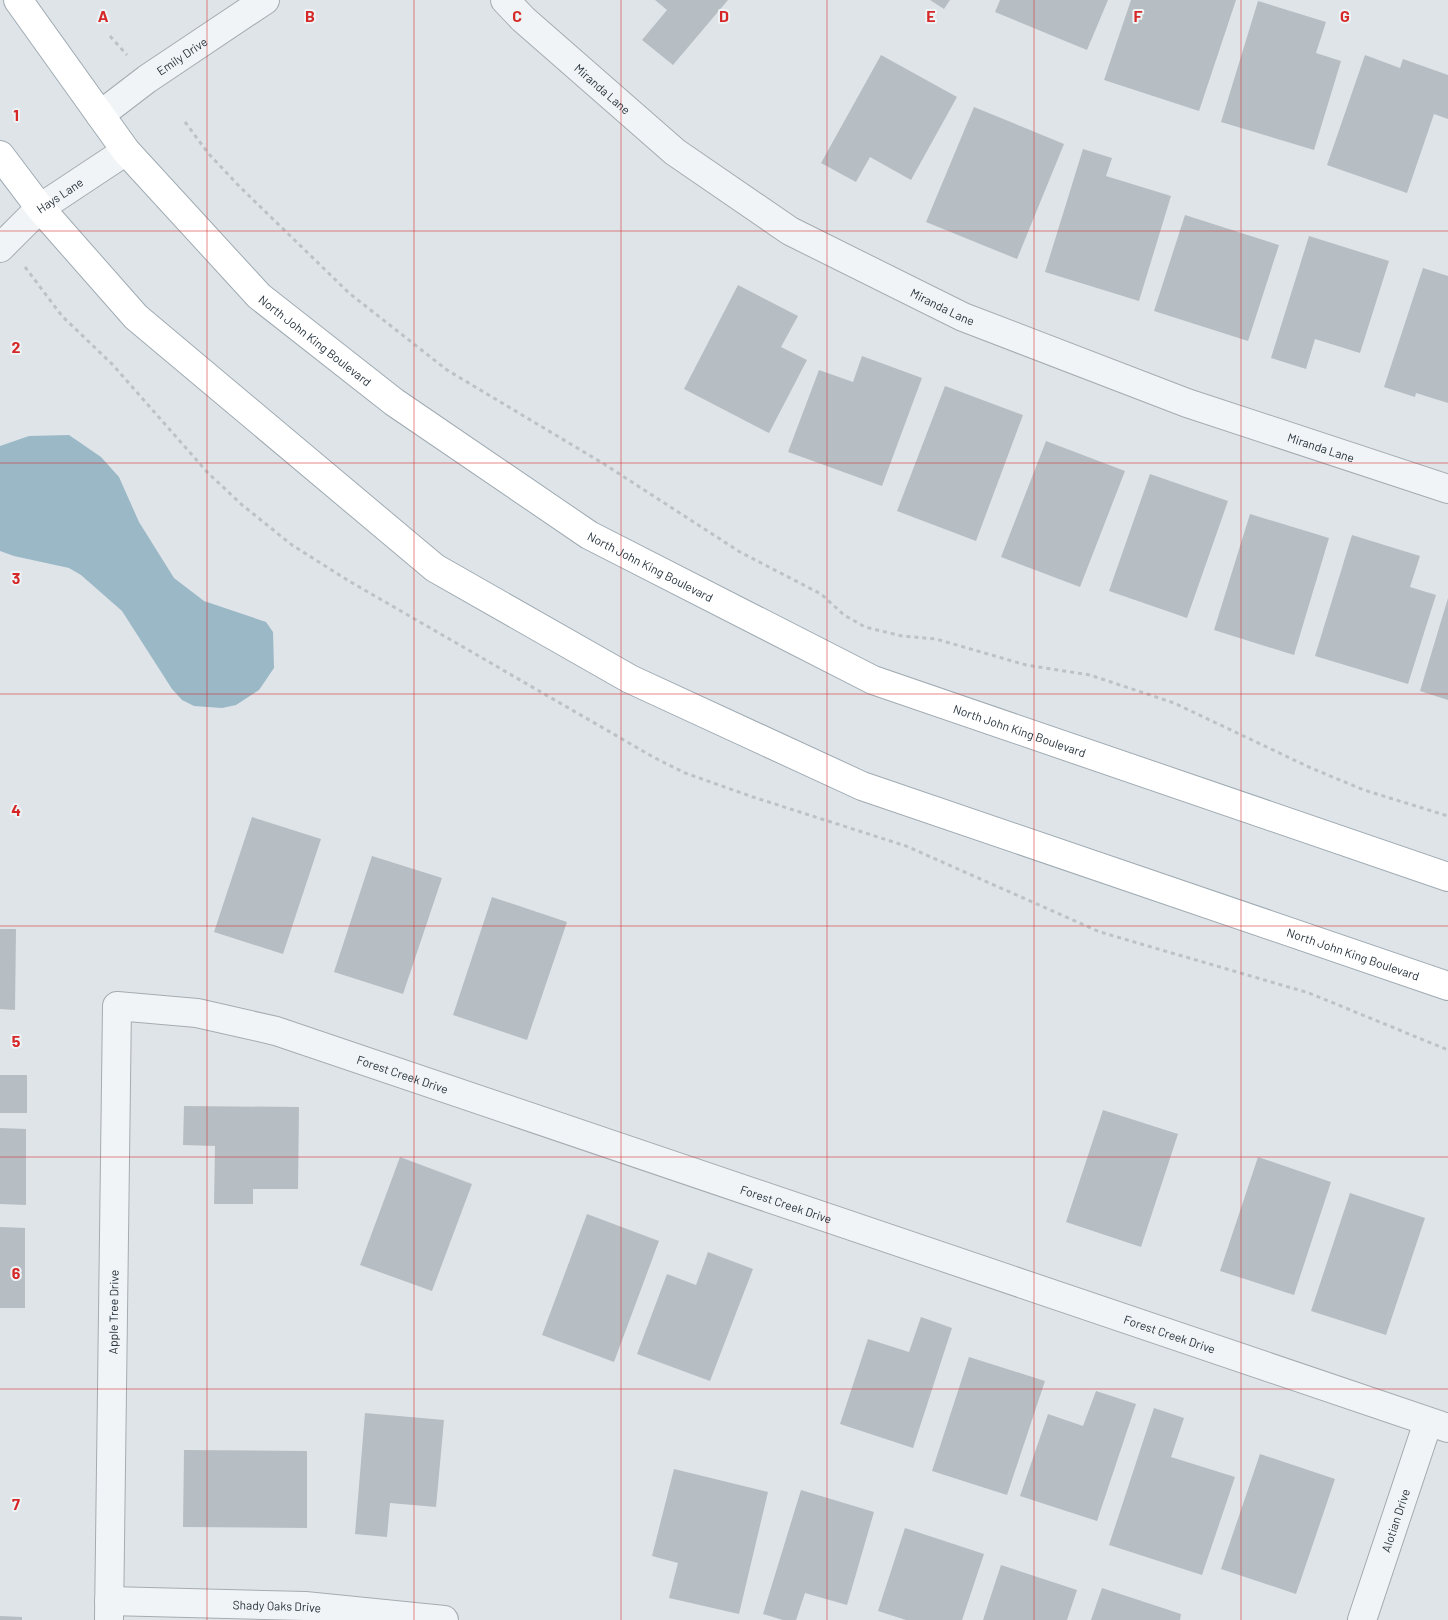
<svg xmlns="http://www.w3.org/2000/svg" width="1448" height="1620" font-family="Barlow,sans-serif">
<style>
.water{fill:#9bb8c7}
.building{fill:#b6bec4}
.lines{fill:none;stroke-linecap:round;stroke-linejoin:round}
.minor-casing{stroke:#a4acb2;stroke-width:30}
.major-casing{stroke:#9fabb3;stroke-width:30}
.path{stroke:#bdc2c6;stroke-width:3;stroke-dasharray:4 4;stroke-linecap:butt}
.minor{stroke:#f1f4f6;stroke-width:28}
.major{stroke:#fff;stroke-width:28}
.grid{fill:none;stroke:#d62828;stroke-width:1;stroke-opacity:0.55}
.labels{text-anchor:middle;dominant-baseline:central;stroke-width:4;stroke-linejoin:round;paint-order:stroke}
.street-label{font-size:12px;fill:#28343e;stroke:#eef3f5}
.grid-label{font-size:16px;text-anchor:middle;font-weight:bold;fill:#d62828;stroke:#eef3f5;stroke-width:4;stroke-linejoin:round;paint-order:stroke}
</style>
<rect width="100%" height="100%" fill="#dfe4e8"/>
<path class="water" d="M69,435L101,457L119,477L139,522L174,578L204,601L266,622L273,632L274,668L259,690L236,705L222,708L194,706L182,700L172,689L122,611L81,575L69,568L14,556L0,551V446L29,436Z"/>
<path class="building" d="M655,0H728L673,65L642,40L667,10Z
M930,0H950L944,9Z
M1000,0H1108L1087,50L995,12Z
M1131,0H1236L1199,111L1104,80Z
M1258,1L1326,22L1316,53L1341,61L1314,150L1221,122Z
M881,55L957,97L911,180L870,157L856,182L821,163Z
M1365,55L1400,68L1403,59L1448,75V119L1434,114L1407,193L1327,165Z
M974,107L1064,144L1017,259L926,222Z
M1083,149L1112,158L1106,176L1171,196L1139,301L1045,272Z
M1185,215L1279,245L1248,341L1154,311Z
M1309,236L1389,261L1360,353L1315,339L1306,369L1271,358Z
M1423,268L1448,276V403L1416,393L1415,397L1384,387Z
M738,285L798,316L781,347L807,360L769,433L684,389Z
M862,356L922,378L882,486L788,452L819,370L853,382Z
M945,386L1023,415L976,541L897,511Z
M1046,441L1125,471L1080,587L1001,557Z
M1150,474L1228,501L1187,618L1109,591Z
M1250,514L1329,538L1294,655L1214,630Z
M1352,535L1420,556L1410,587L1436,595L1408,684L1315,656Z
M1448,598V700L1420,691Z
M252,817L321,839L283,954L214,932Z
M372,856L442,878L403,994L334,972Z
M492,897L567,922L527,1040L453,1015Z
M0,929H16L15,1010L0,1009Z
M0,1075H27V1113H0Z
M184,1106L299,1107L298,1189H253V1204H214L215,1146L183,1145Z
M1103,1110L1178,1134L1141,1247L1066,1222Z
M0,1128L26,1129V1205L0,1204Z
M400,1157L472,1184L432,1291L360,1265Z
M1258,1157L1331,1182L1294,1295L1220,1271Z
M1350,1193L1425,1218L1386,1335L1311,1311Z
M587,1214L659,1241L614,1362L542,1335Z
M0,1227L25,1228V1308H0Z
M708,1252L753,1269L710,1381L637,1354L667,1274L696,1285Z
M921,1317L952,1328L913,1448L840,1424L868,1339L909,1352Z
M969,1357L1045,1381L1007,1495L932,1471Z
M1096,1391L1136,1404L1097,1521L1020,1496L1048,1414L1083,1426Z
M1154,1408L1184,1418L1171,1457L1235,1477L1202,1575L1109,1545Z
M365,1413L444,1420L436,1507L390,1503L387,1537L355,1534Z
M184,1450L307,1451V1528L183,1527Z
M1260,1454L1335,1479L1296,1594L1221,1569Z
M674,1469L768,1492L739,1614L669,1598L678,1563L652,1556Z
M801,1490L874,1512L847,1605L805,1593L796,1620H783L763,1614Z
M905,1528L984,1554L962,1620H906L878,1611Z
M1001,1565L1077,1590L1067,1620H983Z
M1102,1588L1181,1614L1180,1620H1091Z
M0,1616L22,1617V1620H0Z"/>
<g class="lines">
<defs>
<g id="minor">
<path id="s1" d="M505,0L523,19L675,152L790,231L963,317L1187,403L1448,489"/>
<path id="s2" d="M100,115L147,79L265,0"/>
<path id="s3" d="M0,248L40,208L126,151"/>
<path id="s4" d="M109,1601L305,1606L444,1620"/>
<path id="s5" d="M109,1620L117,1006L197,1013L276,1031L1448,1428"/>
<path id="s6" d="M1362,1620L1428,1422"/>
</g>
<g id="major">
<path id="s7" d="M18,0L126,151L259,296L394,402L589,535L873,680L1448,877"/>
<path id="s8" d="M0,155L40,208L136,317L435,568L630,679L862,786L1448,986"/>
</g>
</defs>
<use href="#minor" class="minor-casing"/>
<use href="#major" class="major-casing"/>
<path class="path" d="M110,36L127,55
M185,122L208,153L239,186L349,293L447,370L604,464L740,552L821,594L844,615L865,627L902,636L936,639L1026,665L1090,675L1174,703L1311,768L1364,790L1448,816
M25,267L62,316L113,365L207,472L241,504L292,545L349,581L655,758L685,773L753,797L906,846L1100,932L1309,993L1448,1050"/>
<use href="#minor" class="minor"/>
<use href="#major" class="major"/>
</g>
<path class="grid" d="M207,0V1620M414,0V1620M621,0V1620M827,0V1620M1034,0V1620M1241,0V1620M0,231H1448M0,463H1448M0,694H1448M0,926H1448M0,1157H1448M0,1389H1448"/>
<g class="labels">
<g class="street-label">
<text stroke="none"><textPath href="#s2" startOffset="101">Emily Drive</textPath></text>
<text stroke="none"><textPath href="#s1" startOffset="132">Miranda Lane</textPath></text>
<text stroke="none"><textPath href="#s3" startOffset="80">Hays Lane</textPath></text>
<text stroke="none"><textPath href="#s1" startOffset="538">Miranda Lane</textPath></text>
<text stroke="none"><textPath href="#s7" startOffset="454">North John King Boulevard</textPath></text>
<text stroke="none"><textPath href="#s1" startOffset="942">Miranda Lane</textPath></text>
<text stroke="none"><textPath href="#s7" startOffset="859">North John King Boulevard</textPath></text>
<text stroke="none"><textPath href="#s7" startOffset="1264">North John King Boulevard</textPath></text>
<text stroke="none"><textPath href="#s8" startOffset="1601">North John King Boulevard</textPath></text>
<text stroke="none"><textPath href="#s5" startOffset="909">Forest Creek Drive</textPath></text>
<text stroke="none"><textPath href="#s5" startOffset="1314">Forest Creek Drive</textPath></text>
<text stroke="none"><textPath href="#s5" startOffset="308">Apple Tree Drive</textPath></text>
<text stroke="none"><textPath href="#s5" startOffset="1719">Forest Creek Drive</textPath></text>
<text stroke="none"><textPath href="#s6" startOffset="105">Alotian Drive</textPath></text>
<text stroke="none"><textPath href="#s4" startOffset="168">Shady Oaks Drive</textPath></text>
</g>
</g>
<g class="grid-label">
<text x="103" y="22">A</text>
<text x="310" y="22">B</text>
<text x="517" y="22">C</text>
<text x="724" y="22">D</text>
<text x="931" y="22">E</text>
<text x="1138" y="22">F</text>
<text x="1345" y="22">G</text>
<text x="16" y="121">1</text>
<text x="16" y="353">2</text>
<text x="16" y="584">3</text>
<text x="16" y="816">4</text>
<text x="16" y="1047">5</text>
<text x="16" y="1279">6</text>
<text x="16" y="1510">7</text>
</g>
</svg>
